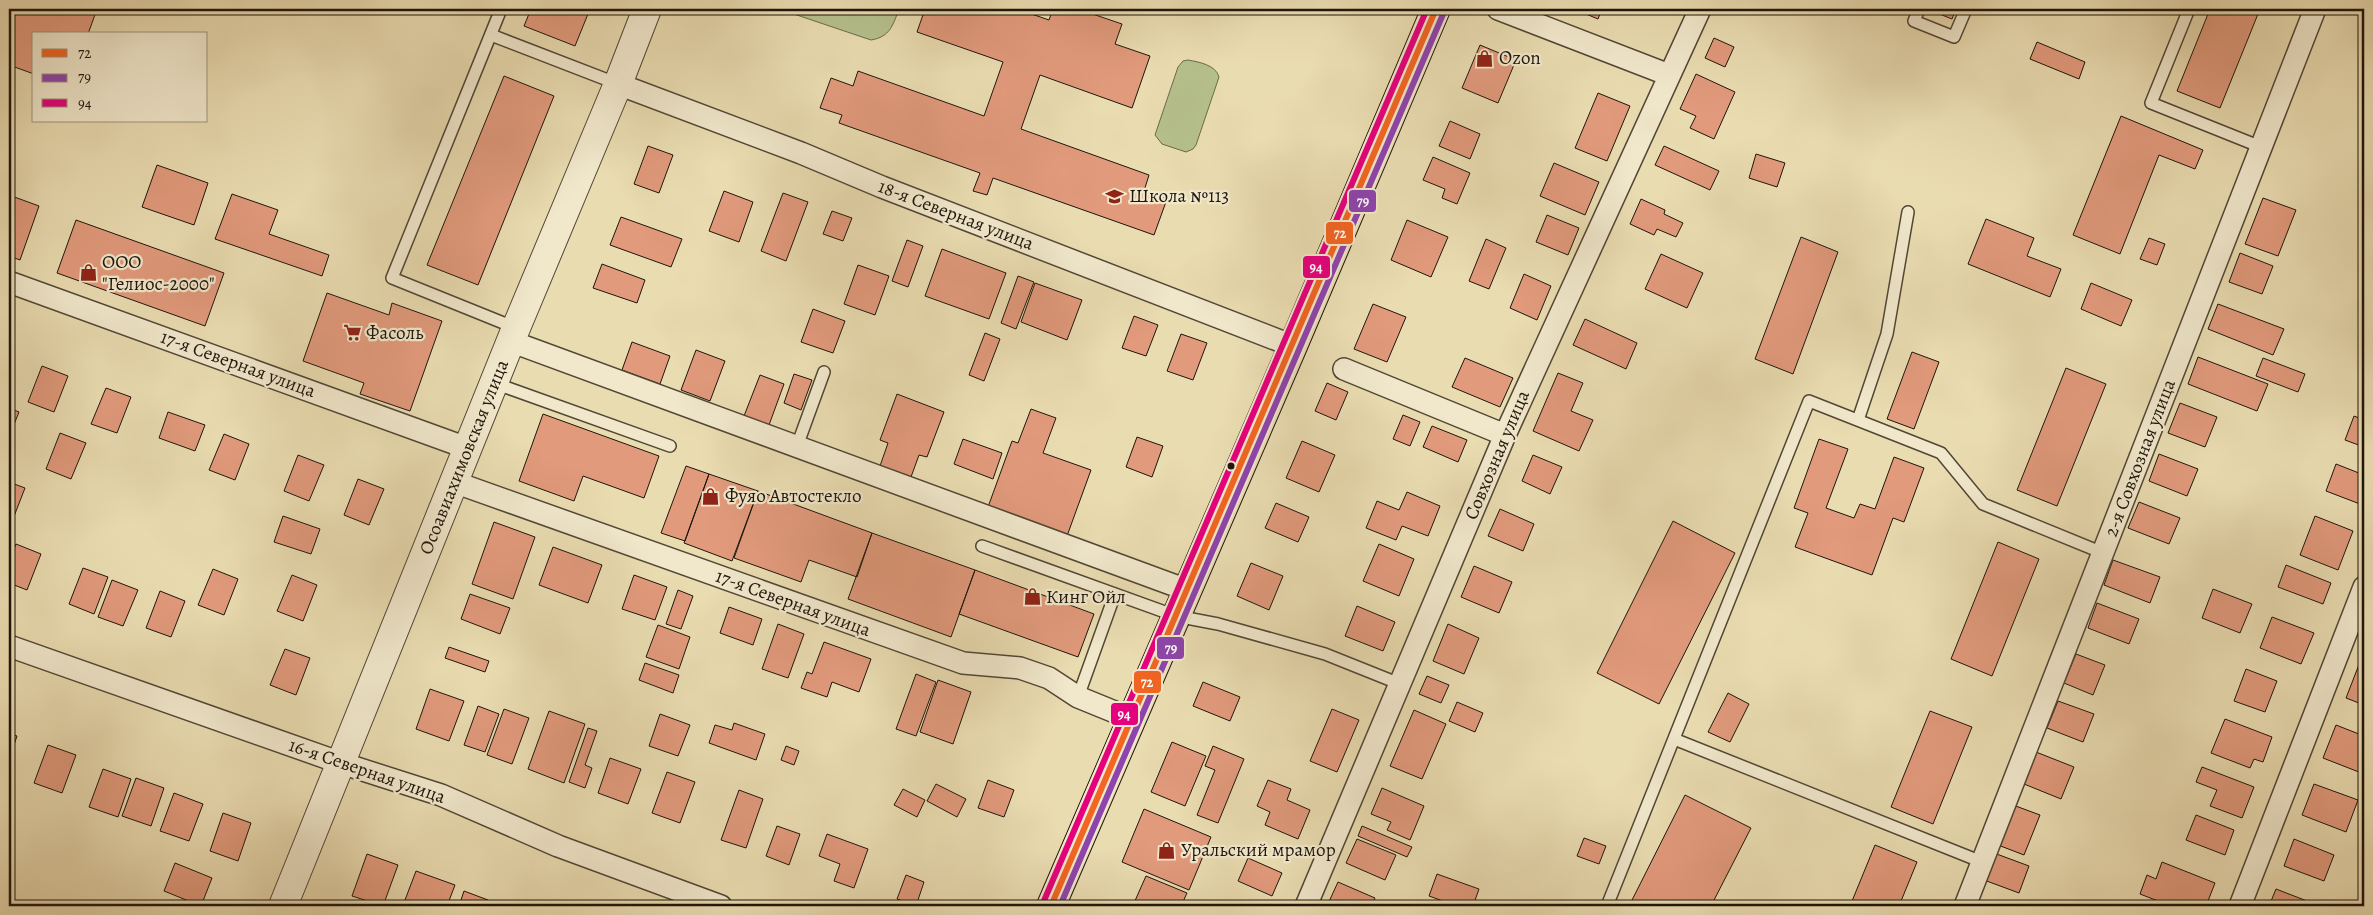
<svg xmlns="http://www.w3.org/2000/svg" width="2373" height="915" font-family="Alegreya,serif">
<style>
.green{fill:#b5c08d;stroke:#6a6a4c}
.building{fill:#e19a7c;stroke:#1e150c}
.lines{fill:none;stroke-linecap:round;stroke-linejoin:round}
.service-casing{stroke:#514735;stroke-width:14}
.minor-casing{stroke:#514735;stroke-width:24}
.tertiary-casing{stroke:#514735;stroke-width:30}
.primary-casing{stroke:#1e150c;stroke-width:30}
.service{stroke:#f1e8cc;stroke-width:11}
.minor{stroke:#f1e8cc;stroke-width:21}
.tertiary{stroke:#f1e8cc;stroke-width:28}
.primary{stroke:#eadcb1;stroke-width:28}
.bus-1-casing{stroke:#f1e8cc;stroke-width:10}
.bus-2-casing{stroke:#f1e8cc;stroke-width:10}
.bus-3-casing{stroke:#f1e8cc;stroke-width:10}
.bus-1{stroke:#f26522;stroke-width:6}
.bus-2{stroke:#8e44ad;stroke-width:6}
.bus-3{stroke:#e5007d;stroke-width:6}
.bus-dot{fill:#1e150c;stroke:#f1e8cc;stroke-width:2}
.labels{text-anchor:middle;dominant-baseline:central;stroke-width:4.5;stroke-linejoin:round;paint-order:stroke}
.poi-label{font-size:19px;fill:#1e150c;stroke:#f1e8cc;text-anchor:start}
.street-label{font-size:19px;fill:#1e150c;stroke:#f1e8cc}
.line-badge{stroke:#f1e8cc;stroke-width:2}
.badge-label{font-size:14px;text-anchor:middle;font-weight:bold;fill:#fff}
</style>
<rect width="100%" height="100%" fill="#eadcb1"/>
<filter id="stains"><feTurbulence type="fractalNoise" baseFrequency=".004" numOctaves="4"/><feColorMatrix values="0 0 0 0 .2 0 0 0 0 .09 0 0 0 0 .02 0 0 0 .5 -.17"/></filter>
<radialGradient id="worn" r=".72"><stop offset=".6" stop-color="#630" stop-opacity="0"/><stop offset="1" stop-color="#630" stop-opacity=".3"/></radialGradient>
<path class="green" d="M779,9H899C893,25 890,37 871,40Z
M1188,60C1199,62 1216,65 1219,77L1196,145L1193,149L1186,152L1162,144L1155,135L1178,67L1183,61Z"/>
<path class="building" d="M9,9H97L88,34H34V74L9,65Z
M531,9H590L575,46L524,26Z
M925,9H1017L1049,20L1053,9H1078L1122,24L1115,44L1150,56L1132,108L1040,75L1021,129L1149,175L1144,191L1167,199L1154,235L993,178L987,195L973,191L980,173L839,123L842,115L820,108L831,78L853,86L858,71L984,116L1003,62L917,32Z
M1574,9H1602L1598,19Z
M1932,9H1956L1952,19L1932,11Z
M2210,9H2260L2220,108L2177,91Z
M1714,38L1734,47L1725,67L1705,58Z
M2037,42L2085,62L2079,79L2030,59Z
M1480,45L1516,60L1498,103L1462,88Z
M1696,74L1735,92L1714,139L1690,128L1696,116L1680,109Z
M504,76L554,96L478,285L427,265Z
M1598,93L1630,106L1607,161L1575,148Z
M2121,116L2203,150L2195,169L2159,155L2120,254L2073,235Z
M1450,121L1480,134L1470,159L1439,146Z
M648,146L673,155L659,193L634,184Z
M1664,146L1719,171L1710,190L1655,165Z
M1756,154L1785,163L1777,187L1749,178Z
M1433,157L1470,173L1457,204L1442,198L1445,189L1423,180Z
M1554,163L1599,182L1585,215L1540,196Z
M157,165L208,183L194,225L142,207Z
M724,191L753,202L739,242L709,231Z
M783,193L808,202L786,261L761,251Z
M232,194L278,210L269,234L329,255L322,276L215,239Z
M9,195L39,206L20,260L9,256Z
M2263,198L2296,210L2278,256L2245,244Z
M1641,199L1665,210L1664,214L1683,223L1676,237L1657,229L1654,235L1630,224Z
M832,211L852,218L843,241L823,234Z
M1547,215L1579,228L1568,255L1536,242Z
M621,217L682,239L671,267L610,245Z
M1986,219L2034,238L2027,256L2061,269L2050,297L1968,264Z
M76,220L224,273L205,326L57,273Z
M1407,220L1448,237L1431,277L1391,260Z
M1801,237L1838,252L1793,374L1755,359Z
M2149,238L2165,244L2157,265L2140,259Z
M1486,239L1506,248L1489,289L1469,281Z
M907,240L923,246L908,287L892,281Z
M942,249L1006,273L989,319L925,296Z
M2240,253L2273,266L2262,294L2229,282Z
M1661,254L1703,273L1687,308L1645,289Z
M602,264L645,280L637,303L593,288Z
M858,265L889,276L875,315L844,304Z
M1524,274L1551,286L1537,320L1510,308Z
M1018,276L1034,282L1016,329L1001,323Z
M1035,283L1082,300L1067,340L1021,322Z
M2091,283L2132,300L2121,326L2081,309Z
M327,293L389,315L392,303L442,321L410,411L360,394L364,383L303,361Z
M1373,304L1406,317L1387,362L1354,349Z
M2218,304L2284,329L2273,355L2208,329Z
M813,309L845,321L833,353L801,342Z
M1134,316L1158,325L1146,356L1122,348Z
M1585,319L1637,343L1626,369L1573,345Z
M985,333L1000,339L984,381L969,375Z
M1181,334L1207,343L1193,380L1167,371Z
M632,342L670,356L660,384L622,370Z
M696,350L725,361L710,401L681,390Z
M1912,352L1939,362L1914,429L1887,419Z
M2198,357L2268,384L2257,411L2188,384Z
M1465,358L1513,378L1500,407L1452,387Z
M2263,358L2305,374L2298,392L2256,376Z
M42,366L68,376L54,412L28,402Z
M2066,368L2106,384L2057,506L2017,490Z
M1558,373L1583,383L1571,411L1593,420L1579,451L1533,431Z
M794,374L812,380L801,410L784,403Z
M760,375L784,384L769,425L744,416Z
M1327,383L1348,392L1336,420L1315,411Z
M106,388L131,397L117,433L91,424Z
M897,394L944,412L927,457L919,455L911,477L880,466L888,443L880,440Z
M2180,403L2217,417L2205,447L2168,433Z
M9,408L19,412L9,437Z
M1031,409L1056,418L1043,453L1091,470L1067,536L988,507L1012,441L1018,443Z
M168,412L205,425L195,451L159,438Z
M543,414L659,456L644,498L583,476L574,501L519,481Z
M1403,415L1420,422L1410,446L1393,439Z
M2354,416L2364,420V447L2345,440Z
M1432,426L1467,440L1458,462L1423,447Z
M60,433L86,443L71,479L46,469Z
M224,434L249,444L235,480L209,470Z
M1137,437L1163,446L1152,477L1126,467Z
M963,439L1002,453L993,479L954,464Z
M1819,439L1848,449L1826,508L1854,518L1860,504L1875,509L1894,457L1924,468L1904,522L1893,518L1872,575L1795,547L1808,513L1794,508Z
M1302,441L1335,455L1319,492L1286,478Z
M2159,454L2198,469L2187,496L2149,481Z
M298,455L324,465L309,501L284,491Z
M1533,455L1562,467L1550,494L1522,481Z
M2336,464L2364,475V492L2360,504L2326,491Z
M686,466L709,474L685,541L661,533Z
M709,474L758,491L732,561L684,543Z
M358,479L384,489L369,525L344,515Z
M9,482L25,488L11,524L9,523Z
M758,491L872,533L857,577L809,560L801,582L734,558Z
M1407,492L1440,506L1428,536L1402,526L1396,540L1366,528L1377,501L1399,510Z
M2139,502L2180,518L2169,544L2128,528Z
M1276,503L1309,517L1298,542L1265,528Z
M1500,509L1534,524L1523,551L1488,536Z
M283,516L320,529L311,554L274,542Z
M2315,516L2353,531L2338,570L2300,555Z
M1673,521L1735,553L1659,704L1597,673Z
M494,522L535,537L513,599L472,584Z
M872,533L975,570L951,637L848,599Z
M1998,542L2039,559L1992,676L1951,659Z
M16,544L41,554L27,590L9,583V561Z
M1379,544L1414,559L1399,596L1363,581Z
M553,547L602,565L588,603L539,585Z
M2113,560L2160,577L2150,603L2104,585Z
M1251,563L1283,576L1269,610L1237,596Z
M2286,565L2331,583L2323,604L2278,587Z
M1474,566L1512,582L1499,613L1461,597Z
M83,568L108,577L94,614L69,604Z
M213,569L238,579L224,615L198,605Z
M975,570L1094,614L1078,657L959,614Z
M292,575L317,585L303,621L277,611Z
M634,575L667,587L655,620L622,609Z
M112,580L138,590L123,626L98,617Z
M2213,589L2252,604L2240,633L2202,618Z
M678,590L693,596L681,629L666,624Z
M160,591L185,601L171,637L146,628Z
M470,594L510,608L500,634L461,619Z
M2097,603L2139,619L2129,644L2088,628Z
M1357,606L1395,622L1383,651L1345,636Z
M729,607L762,619L753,645L720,633Z
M2272,617L2314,633L2301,664L2260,648Z
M778,624L804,634L788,678L762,669Z
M1448,624L1479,638L1464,674L1433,661Z
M658,625L690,637L679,669L646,657Z
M824,642L871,659L859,692L832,682L827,697L801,688L807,672L812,674Z
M449,647L489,661L485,672L445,658Z
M285,649L310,658L296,695L270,685Z
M2076,654L2105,665L2093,695L2064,683Z
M2360,662L2364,664V705L2346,698Z
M645,663L679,675L673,693L639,680Z
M2246,669L2277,681L2265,712L2234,701Z
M916,674L936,682L916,736L896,729Z
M1427,676L1449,685L1441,703L1419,694Z
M938,680L971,692L953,744L920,732Z
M1203,682L1240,697L1230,721L1193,706Z
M430,689L464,701L449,741L416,729Z
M1728,693L1749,704L1730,742L1708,732Z
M2058,701L2094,714L2083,742L2047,728Z
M1457,702L1483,713L1475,732L1449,721Z
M478,706L499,714L485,752L464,745Z
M504,709L529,718L512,764L487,755Z
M1332,709L1359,720L1337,772L1310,761Z
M1414,710L1446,724L1422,779L1390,766Z
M549,711L585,724L564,783L528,769Z
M1930,711L1972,727L1933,824L1891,807Z
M660,714L690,725L678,756L649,746Z
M2225,719L2272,737L2263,762L2254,759L2250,768L2211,753Z
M734,723L765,734L756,760L709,743L715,725L732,730Z
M2336,725L2364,736V774L2323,758Z
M588,728L597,731L585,765L592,768L585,788L569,782Z
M9,733L17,736L9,760Z
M1172,742L1206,756L1185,806L1151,792Z
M48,745L76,755L62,793L34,783Z
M786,746L799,751L794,765L781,760Z
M1213,746L1244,759L1218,823L1197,815L1215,770L1205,766Z
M2036,752L2074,767L2061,799L2024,784Z
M610,758L641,769L628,804L598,793Z
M2202,767L2254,787L2242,818L2210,806L2217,790L2196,782Z
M103,769L131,779L118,817L89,807Z
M667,772L695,782L680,823L652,813Z
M136,778L164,788L151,826L122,816Z
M988,780L1014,790L1004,817L978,808Z
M1268,780L1291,789L1287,800L1310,810L1298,839L1265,825L1270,812L1257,806Z
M936,784L966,799L957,817L927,801Z
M2314,784L2358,800L2346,832L2302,815Z
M1382,788L1424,806L1410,840L1387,830L1391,822L1371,814Z
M903,789L925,800L917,817L894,805Z
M739,790L763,799L746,848L721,840Z
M174,793L203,804L189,841L160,831Z
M1685,795L1751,828L1711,906H1629Z
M2013,805L2040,815L2024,855L1998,845Z
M1144,809L1211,837L1189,890L1122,862Z
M223,813L251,823L238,861L210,851Z
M2196,815L2234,830L2225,855L2186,840Z
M777,826L800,834L789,865L766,856Z
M1362,826L1412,847L1407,857L1358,836Z
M827,834L868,849L854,888L834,881L840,864L819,856Z
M1584,838L1606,846L1599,864L1577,856Z
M1357,839L1396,855L1385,880L1346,863Z
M2294,839L2334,855L2324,881L2284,866Z
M1875,845L1917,862L1899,906H1850Z
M1994,853L2029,866L2019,893L1984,880Z
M367,854L398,865L383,906L352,896Z
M1248,858L1282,873L1272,896L1238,881Z
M2162,862L2215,883L2206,906H2171L2140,894L2147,875L2156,879Z
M175,863L212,878L201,906L164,891Z
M416,871L455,885L447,906H421L405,900Z
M1437,874L1479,889L1473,906H1457L1429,896Z
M906,875L924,882L916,906L897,899Z
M1146,876L1187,893L1181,906H1143L1134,903Z
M1338,882L1375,898L1371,906H1327Z
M2276,889L2307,901L2306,906H2269Z
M464,891L488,900L486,906H459Z"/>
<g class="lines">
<defs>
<path id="service" d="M501,9L392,278L516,328
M1919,9L1914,21L1954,37L1966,9
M2189,9L2151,103L2261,147
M491,35L618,84
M494,383L670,446
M1858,420L1887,334L1908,212
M797,446L824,372
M982,546L1176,616L1218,624L1325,654L1400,684
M1078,697L1115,594
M1674,739L1982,862
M1607,906L1809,401L1941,453L1983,504L2103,553"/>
<path id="minor" d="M1498,9L1669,75
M618,84L801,153L882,187L1293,346
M9,282L467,448
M510,341L1187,590
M1344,369L1505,435
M454,482L963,663L1020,668L1049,678L1078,697L1132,719
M9,646L341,763L441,795L558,846L721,906
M1306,906L1505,435L1700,9
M1965,906L2315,9
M2240,906L2364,587"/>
<path id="tertiary" d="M283,906L516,328L618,84L647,9"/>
<path id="primary" d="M1051,906L1293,346L1436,9"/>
</defs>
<use href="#service" class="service-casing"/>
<use href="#minor" class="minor-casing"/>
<use href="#tertiary" class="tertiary-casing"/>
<use href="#primary" class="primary-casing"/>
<use href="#service" class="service"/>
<use href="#minor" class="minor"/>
<use href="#tertiary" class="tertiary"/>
<use href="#primary" class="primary"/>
<defs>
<path id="bus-1" d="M1051,906L1436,9"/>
<path id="bus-2" d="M1060,906L1444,12"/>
<path id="bus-3" d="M1043,903L1427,9"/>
</defs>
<use href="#bus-1" class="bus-1-casing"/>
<use href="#bus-2" class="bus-2-casing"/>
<use href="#bus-3" class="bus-3-casing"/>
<use href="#bus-1" class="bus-1"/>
<use href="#bus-2" class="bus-2"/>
<use href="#bus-3" class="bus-3"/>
</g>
<defs>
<symbol id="shop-bare" viewBox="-9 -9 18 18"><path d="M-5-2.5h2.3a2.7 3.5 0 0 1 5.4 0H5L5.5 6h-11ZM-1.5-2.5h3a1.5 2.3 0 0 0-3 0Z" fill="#8f2418" stroke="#f1e8cc" stroke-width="2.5" paint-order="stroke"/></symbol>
<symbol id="school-bare" viewBox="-9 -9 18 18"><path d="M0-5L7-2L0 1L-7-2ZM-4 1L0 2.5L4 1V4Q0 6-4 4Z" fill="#8f2418" stroke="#f1e8cc" stroke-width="2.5" paint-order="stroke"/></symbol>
<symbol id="supermarket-bare" viewBox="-9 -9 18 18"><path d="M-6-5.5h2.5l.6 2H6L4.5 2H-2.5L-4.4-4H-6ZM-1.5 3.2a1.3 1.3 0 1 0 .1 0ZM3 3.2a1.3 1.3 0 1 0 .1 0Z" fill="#8f2418" stroke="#f1e8cc" stroke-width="2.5" paint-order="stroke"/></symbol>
</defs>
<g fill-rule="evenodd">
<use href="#shop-bare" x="1472" y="46" width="25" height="25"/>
<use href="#school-bare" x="1102" y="184" width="25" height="25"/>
<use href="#shop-bare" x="76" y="260" width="25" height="25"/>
<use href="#supermarket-bare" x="340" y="320" width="25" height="25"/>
<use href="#shop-bare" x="698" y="484" width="25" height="25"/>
<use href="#shop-bare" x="1020" y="584" width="25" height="25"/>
<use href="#shop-bare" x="1154" y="838" width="25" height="25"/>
</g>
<circle class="bus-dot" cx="1231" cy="466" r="4.5"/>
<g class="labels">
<g class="poi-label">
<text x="1499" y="58">Ozon</text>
<text x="1129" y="196">Школа №113</text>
<text x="102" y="262">ООО<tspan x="102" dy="22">"Гелиос-2000"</tspan></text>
<text x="366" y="333">Фасоль</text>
<text x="725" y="496">Фуяо Автостекло</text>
<text x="1046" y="597">Кинг Ойл</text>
<text x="1181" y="850">Уральский мрамор</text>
</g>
<g class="street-label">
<text transform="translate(956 215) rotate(21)">18-я Северная улица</text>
<text transform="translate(238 364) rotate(20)">17-я Северная улица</text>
<text transform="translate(1497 455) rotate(-67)">Совхозная улица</text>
<text transform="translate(464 457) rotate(-68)">Осоавиахимовская улица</text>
<text transform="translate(2140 458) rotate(-69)">2-я Совхозная улица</text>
<text transform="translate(793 603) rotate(20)">17-я Северная улица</text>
<text transform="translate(367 771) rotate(19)">16-я Северная улица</text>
</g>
</g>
<g class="line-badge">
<rect x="1348" y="189" width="29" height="24" rx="5" fill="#8e44ad"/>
<rect x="1325" y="221" width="29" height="24" rx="5" fill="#f26522"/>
<rect x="1302" y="255" width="29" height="24" rx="5" fill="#e5007d"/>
<rect x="1156" y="636" width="29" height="24" rx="5" fill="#8e44ad"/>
<rect x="1133" y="670" width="29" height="24" rx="5" fill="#f26522"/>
<rect x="1110" y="702" width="29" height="24" rx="5" fill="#e5007d"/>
</g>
<g class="badge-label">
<text x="1363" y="206">79</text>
<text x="1340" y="238">72</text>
<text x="1316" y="272">94</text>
<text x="1171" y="653">79</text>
<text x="1147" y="687">72</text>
<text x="1124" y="719">94</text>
</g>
<rect width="2373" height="915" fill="none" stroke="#eadcb1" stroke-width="30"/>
<rect x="10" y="10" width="2353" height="895" fill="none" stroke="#1e150c" stroke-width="2.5"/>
<rect x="15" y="15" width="2343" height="885" fill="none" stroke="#1e150c"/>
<rect x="32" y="32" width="175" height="90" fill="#f1e8cc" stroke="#9d947f"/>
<rect x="42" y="49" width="25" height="8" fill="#f26522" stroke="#9d947f"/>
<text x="78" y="58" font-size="15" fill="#1e150c">72</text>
<rect x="42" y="74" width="25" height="8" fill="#8e44ad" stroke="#9d947f"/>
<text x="78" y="82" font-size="15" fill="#1e150c">79</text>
<rect x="42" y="99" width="25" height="8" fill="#e5007d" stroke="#9d947f"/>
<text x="78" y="108" font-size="15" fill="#1e150c">94</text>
<rect width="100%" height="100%" filter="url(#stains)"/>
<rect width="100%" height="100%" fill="url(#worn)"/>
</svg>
